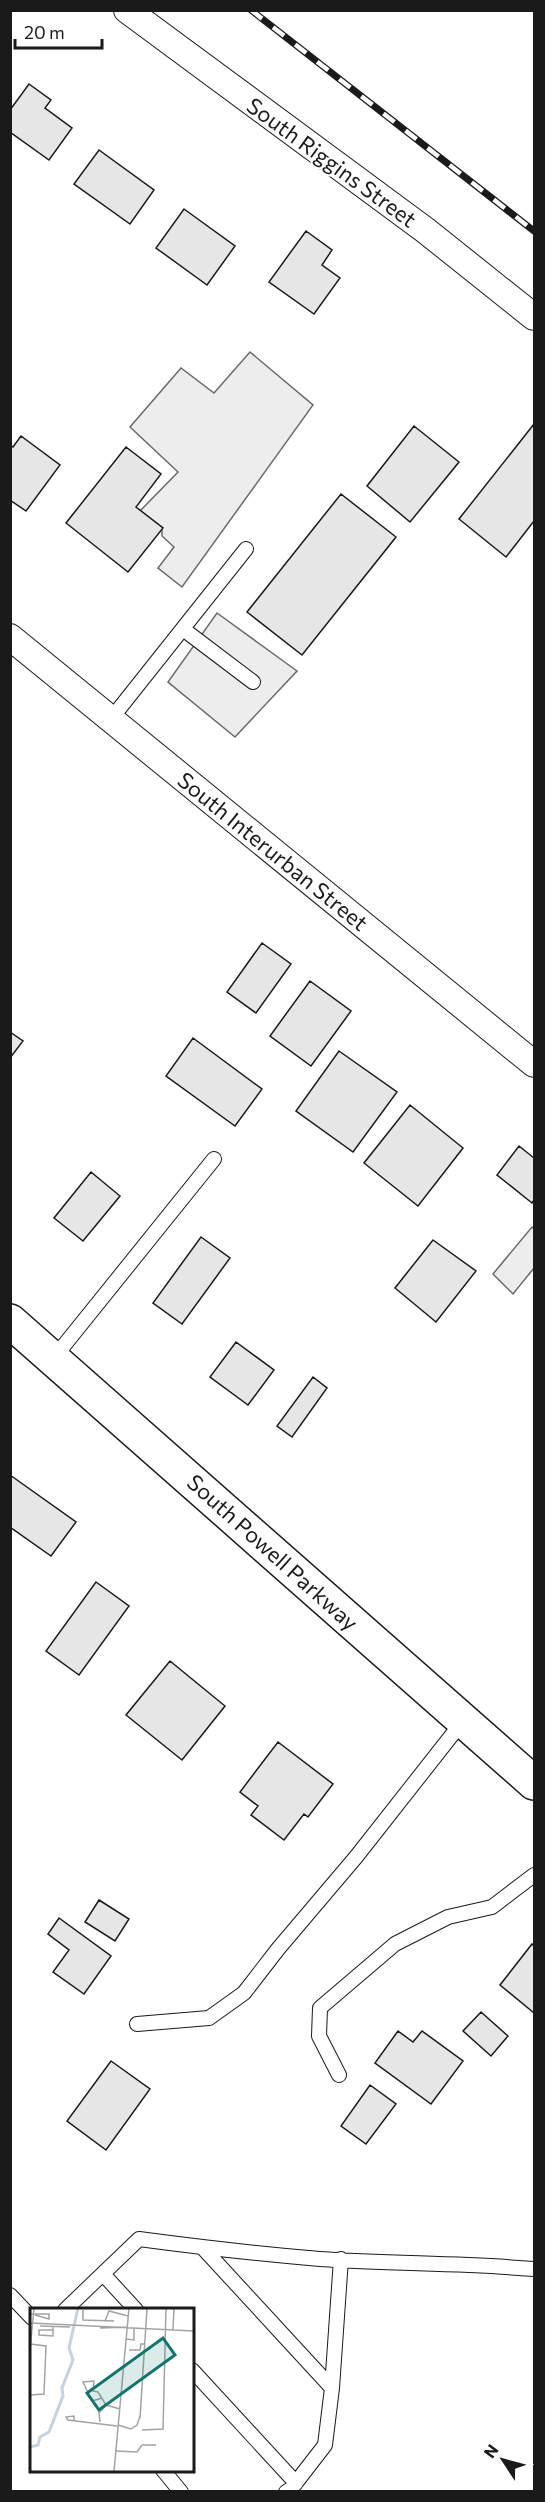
<svg xmlns="http://www.w3.org/2000/svg" width="545" height="2502" font-family="Commissioner,sans-serif">
<style>
.parking{fill:#ededed;stroke:#6a6a6a;stroke-width:1.5}
.building{fill:#e6e6e6;stroke:#1a1a1a;stroke-width:1.5}
.lines{fill:none;stroke-linecap:round;stroke-linejoin:round}
.service-casing{stroke:#1a1a1a;stroke-width:16}
.minor-casing{stroke:#1a1a1a;stroke-width:28}
.primary-casing{stroke:#1a1a1a;stroke-width:36}
.service{stroke:#fff;stroke-width:14}
.minor{stroke:#fff;stroke-width:26}
.primary{stroke:#fff;stroke-width:33}
.rail-casing{stroke:#1a1a1a;stroke-width:7}
.rail{stroke:#fff;stroke-width:4.5;stroke-dasharray:14;stroke-linecap:butt}
.labels{text-anchor:middle;dominant-baseline:central;stroke-width:4.5;stroke-linejoin:round;paint-order:stroke}
.street-label{font-size:22px;fill:#1a1a1a;stroke:#fff}
.inset-river{fill:none;stroke:#c6d2dc;stroke-width:3}
.inset-road{fill:none;stroke:#a3a3a3;stroke-width:1.5}
.view{fill:#0f766e;fill-opacity:0.15;stroke:#0f766e;stroke-width:3}
.inset-edge{fill:none;stroke:#1a1a1a;stroke-width:3}
</style>
<rect width="100%" height="100%" fill="#fff"/>
<path class="parking" d="M250,352L313,405L182,587L158,568L174,547L162,536V528L140,511L178,472L130,427L181,368L214,393Z
M217,613L297,671L235,737L168,682Z
M532,1227L534,1229V1268L513,1294L493,1274Z"/>
<path class="building" d="M29,84L51,100L45,108L72,128L49,160L10,132V110Z
M99,150L154,190L130,224L74,184Z
M184,209L235,246L207,285L156,248Z
M306,231L332,250L322,265L340,278L314,314L269,282Z
M534,424V521L506,557L459,519Z
M414,426L459,462L410,522L367,486Z
M21,436L60,465L26,511L10,500V445L13,447Z
M126,447L161,474L136,507L163,528L128,572L66,523Z
M341,494L396,537L302,655L247,612Z
M262,943L291,964L256,1013L227,992Z
M310,981L351,1011L311,1066L270,1036Z
M10,1032L23,1041L10,1058Z
M193,1038L262,1089L235,1126L166,1076Z
M339,1051L397,1092L353,1152L296,1111Z
M410,1105L463,1148L418,1206L364,1163Z
M519,1146L534,1158V1200L532,1203L497,1175Z
M91,1172L120,1196L83,1241L54,1218Z
M201,1237L230,1258L182,1324L153,1303Z
M433,1240L476,1271L436,1322L395,1288Z
M236,1342L274,1370L248,1405L210,1377Z
M313,1377L327,1388L292,1437L277,1426Z
M10,1475L76,1522L51,1556L10,1527Z
M96,1582L129,1606L79,1675L46,1651Z
M170,1661L225,1706L182,1760L126,1715Z
M278,1742L333,1784L308,1817L304,1814L284,1840L251,1815L258,1806L240,1792Z
M99,1900L129,1919L115,1941L85,1922Z
M59,1918L111,1956L84,1994L53,1972L69,1950L48,1934Z
M532,1944L534,1946V2013L500,1985Z
M481,2012L508,2036L491,2056L463,2031Z
M398,2031L413,2042L422,2031L463,2061L431,2104L375,2063Z
M111,2061L150,2089L106,2150L67,2121Z
M370,2085L396,2104L366,2144L341,2126Z"/>
<g class="lines">
<defs>
<path id="service" d="M183,629L253,682
M111,719L246,549
M53,1359L214,1159
M137,2024L209,2018L244,1993L278,1949L356,1857L463,1721
M339,2075L319,2036L320,2008L395,1944L448,1917L492,1907L534,1875
M203,2248L332,2388
M103,2274L136,2310
M10,2295L32,2318
M65,2310L139,2239C199,2247 260,2254 320,2259C392,2264 463,2263 534,2269
M192,2370L296,2483
M163,2470L181,2492
M286,2492L291,2489L325,2445L332,2388L341,2259"/>
<path id="minor" d="M127,10L425,230L534,317
M10,637L534,1064"/>
<path id="primary" d="M10,1321L534,1783"/>
</defs>
<use href="#service" class="service-casing"/>
<use href="#minor" class="minor-casing"/>
<use href="#primary" class="primary-casing"/>
<use href="#service" class="service"/>
<use href="#minor" class="minor"/>
<use href="#primary" class="primary"/>
<defs>
<path id="rail" d="M251,10L534,231"/>
</defs>
<use href="#rail" class="rail-casing"/>
<use href="#rail" class="rail"/>
</g>
<g class="labels">
<g class="street-label">
<text transform="translate(332 162) rotate(36)">South Riggins Street</text>
<text transform="translate(273 851) rotate(39)">South Interurban Street</text>
<text transform="translate(273 1552) rotate(42)">South Powell Parkway</text>
</g>
</g>
<g transform="translate(30 2308)">
<rect width="164" height="164" fill="#fff"/>
<path class="inset-river" d="M0,139L8,137L10,129L19,124L33,88L32,80L43,52L39,40L48,0"/>
<path class="inset-road" d="M53,2V12L84,13M0,6H19V11L5,7M75,13L79,3L98,8M0,15L164,23M10,18L40,19M23,19V28L9,27V22H23M70,20L97,19M143,22L144,0M96,31L104,32V21M0,36L16,38L14,86L0,87M0,42L4,0M99,42H110L111,36H115M72,90L62,93L53,74L64,73L63,83L68,84L76,97L90,101M110,110L117,0M44,112V108L36,109L38,112L87,118M70,114L69,105L76,97M88,117L101,121L107,117L110,108M112,122L133,121L136,0M85,143L107,144L112,137H126M84,163L99,0"/>
<path class="view" d="M133,30L145,47L69,102L57,85Z"/>
<rect width="164" height="164" class="inset-edge"/>
</g>
<rect width="545" height="2502" fill="none" stroke="#1a1a1a" stroke-width="24"/>
<g transform="translate(503 2460) rotate(306)" stroke="#ffffff" stroke-width="4.5" paint-order="stroke">
<path d="M0-4.5L10 22L0 15L-10 22Z" fill="#1a1a1a"/>
<text y="-9" font-size="16" font-weight="bold" text-anchor="middle" fill="#1a1a1a">N</text>
</g>
<path d="M15 39v9h87v-9" fill="none" stroke="#1a1a1a" stroke-width="3"/>
<text x="24" y="39" font-size="18" fill="#1a1a1a" stroke="#ffffff" stroke-width="4.5" paint-order="stroke">20 m</text>
</svg>
